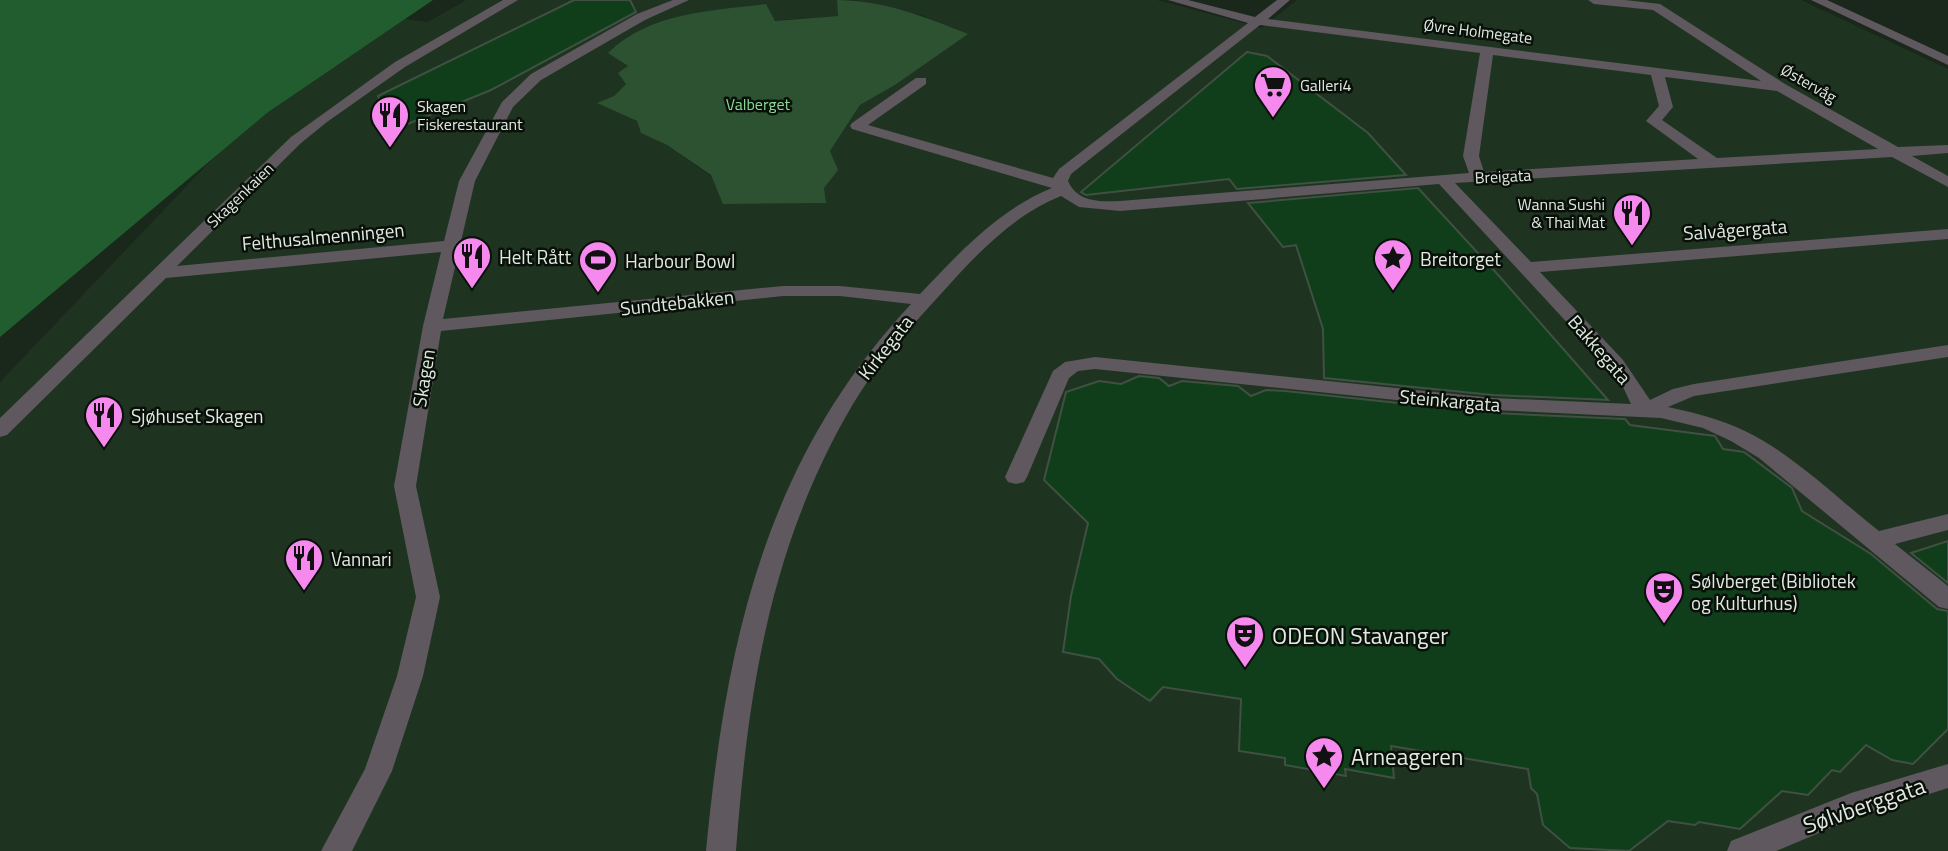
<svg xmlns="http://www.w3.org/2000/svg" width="1948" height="851" font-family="'Titillium Web',sans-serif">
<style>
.built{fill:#1f3321}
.green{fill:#2c5232}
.water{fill:#225d2f}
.building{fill:#103e1b;stroke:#405042;stroke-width:2}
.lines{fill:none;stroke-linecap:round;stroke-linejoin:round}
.minor{fill:#5f585e;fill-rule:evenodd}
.labels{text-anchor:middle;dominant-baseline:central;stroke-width:5;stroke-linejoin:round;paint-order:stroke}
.far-street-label{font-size:16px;fill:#e1eae1;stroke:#090f09}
.far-poi-label{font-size:16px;fill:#e1eae1;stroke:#090f09;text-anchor:start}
.far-park-label{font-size:16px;fill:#87da93;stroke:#090f09}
.street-label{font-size:19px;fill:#e1eae1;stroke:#090f09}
.poi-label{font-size:19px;fill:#e1eae1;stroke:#090f09;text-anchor:start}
.near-poi-label{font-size:23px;fill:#e1eae1;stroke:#090f09;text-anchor:start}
.near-street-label{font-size:23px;fill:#e1eae1;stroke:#090f09}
</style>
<rect width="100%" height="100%" fill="#19281b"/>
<path class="built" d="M466,0H837L839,16L641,30L609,53L629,67L626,84L614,96L598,103L637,121L641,133L667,145L711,176L824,188L830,151L860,105L895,85L967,34L921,15L854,0H1157L1262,28L1297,0H1801L1948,69V851H0V382L217,154L267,113L405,19L428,22Z"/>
<path class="green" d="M837,0C882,0 926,17 968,34L895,85L860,105L830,151L838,170L824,188L826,203L723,204L711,175L667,145L641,133L637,121L597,103L614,96L626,84L618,73L628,66L608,53C650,12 711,11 766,4L775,21L838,16Z"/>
<path class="water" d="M0,0H433L267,113L0,337Z"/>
<path class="building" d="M574,0H630L636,12L491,90L393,130L378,96Z
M1247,52L1267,56L1368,133L1406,175L1237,189L1229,179L1086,195L1081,192Z
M1418,188L1500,277L1608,400L1493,395L1324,378L1323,329L1296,245L1283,247L1248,203Z
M1139,376L1159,378L1169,386L1182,381L1238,386L1251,396L1266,390L1285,391L1493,413L1625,419L1630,425L1715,436L1723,449L1744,452L1792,488L1802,511L1871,554L1937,609L1948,611V729L1913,764L1892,760L1866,745L1840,772L1832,770L1808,795L1782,791L1740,829L1699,822L1695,825L1668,821L1629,851L1570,848L1543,825L1537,794L1531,788L1528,769L1391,746L1394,778L1345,769L1346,776L1285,765V758L1239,751L1241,699L1163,687L1150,701L1117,679L1099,659L1063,652L1071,596L1088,523L1044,480L1066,392L1099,381L1121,384Z
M1948,541V583L1911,553Z"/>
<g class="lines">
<path class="minor" d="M503,0H518L405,67L327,122L301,143L177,266L444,241L459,181L502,102L531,74L637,14L673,0H689L645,20L541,80L513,107L475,181L443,319L783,286H840L920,294C959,253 999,209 1052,188L852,129L850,126L852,123L916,78H926V84L868,125L1053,178L1059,169L1248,23L1168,0H1188L1255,17L1277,0H1290L1268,19L1761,81L1653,10L1594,4L1588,0H1625L1660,4L1785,84L1898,147L1948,145V153L1912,156L1948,176V187L1892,157L1455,183L1531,262L1948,229V239L1540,272L1623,360L1650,400L1673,389L1694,384L1948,345V357L1694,396L1668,407C1695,413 1720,419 1745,431C1793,454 1837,498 1879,531L1948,514V530L1895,544L1948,586V609L1939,607L1759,458L1731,441L1703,428L1661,418L1493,410L1095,369L1078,371L1069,378L1027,477L1024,482L1016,484L1008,482L1005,477L1053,371L1065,362L1095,357L1493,398L1631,404L1623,387L1609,368L1439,184L1120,211L1079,207L1061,196C1011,216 974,257 939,296C908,330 877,364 853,404C770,545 748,691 736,851H706C726,643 764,462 911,304L840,296H783L441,331L416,486L440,597L423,676L392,771L352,851H321L365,769L397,676L416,597L394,486L423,326L441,252L166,278L7,435L0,437V418L291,137L395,62ZM1260,25L1480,53L1463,156L1469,173L1120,201C1100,202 1077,202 1068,181L1071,174ZM1493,55L1651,75L1659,106L1646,121L1698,159L1484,172L1479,156ZM1665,77L1777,91L1878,149L1717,158L1662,120L1673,107Z
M1811,0H1827L1948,56V65Z
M1948,764V788L1857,817L1776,851H1727L1731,841L1851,793Z"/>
</g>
<defs>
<symbol id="supermarket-pin" viewBox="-11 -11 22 30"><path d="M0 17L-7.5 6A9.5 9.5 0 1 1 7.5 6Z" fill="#f689ee" stroke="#090f09"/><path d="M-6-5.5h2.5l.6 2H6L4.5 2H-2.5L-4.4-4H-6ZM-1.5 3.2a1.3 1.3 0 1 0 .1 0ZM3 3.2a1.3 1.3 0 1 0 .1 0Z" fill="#111"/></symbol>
<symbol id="restaurant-pin" viewBox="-11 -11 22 30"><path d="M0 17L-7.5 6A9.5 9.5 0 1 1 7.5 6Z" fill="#f689ee" stroke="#090f09"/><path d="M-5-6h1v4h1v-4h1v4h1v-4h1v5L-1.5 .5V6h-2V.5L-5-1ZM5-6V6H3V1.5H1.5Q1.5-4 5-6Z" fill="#111"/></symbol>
<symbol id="sight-pin" viewBox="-11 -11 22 30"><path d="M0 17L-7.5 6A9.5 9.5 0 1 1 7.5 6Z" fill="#f689ee" stroke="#090f09"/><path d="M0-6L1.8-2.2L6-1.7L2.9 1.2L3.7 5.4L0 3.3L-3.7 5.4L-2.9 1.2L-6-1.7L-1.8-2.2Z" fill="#111"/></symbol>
<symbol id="stadium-pin" viewBox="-11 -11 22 30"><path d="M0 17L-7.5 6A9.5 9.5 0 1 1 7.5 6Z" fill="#f689ee" stroke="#090f09"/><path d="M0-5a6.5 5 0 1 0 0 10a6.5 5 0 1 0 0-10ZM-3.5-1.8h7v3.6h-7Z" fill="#111"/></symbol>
<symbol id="theatre-pin" viewBox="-11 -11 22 30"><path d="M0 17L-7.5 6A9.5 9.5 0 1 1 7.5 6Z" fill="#f689ee" stroke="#090f09"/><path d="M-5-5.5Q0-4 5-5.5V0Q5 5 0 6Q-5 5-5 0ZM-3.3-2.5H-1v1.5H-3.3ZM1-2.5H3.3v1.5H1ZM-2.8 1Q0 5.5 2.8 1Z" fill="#111"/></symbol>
</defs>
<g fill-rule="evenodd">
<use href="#supermarket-pin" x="1251" y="63" width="44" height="60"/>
<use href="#restaurant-pin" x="368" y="93" width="44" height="60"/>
<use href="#restaurant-pin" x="1610" y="191" width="44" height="60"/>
<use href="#restaurant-pin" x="450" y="234" width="44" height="60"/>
<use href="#sight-pin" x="1371" y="236" width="44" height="60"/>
<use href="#stadium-pin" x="576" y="238" width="44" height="60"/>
<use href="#restaurant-pin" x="82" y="393" width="44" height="60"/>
<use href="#restaurant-pin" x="282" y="536" width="44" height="60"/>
<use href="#theatre-pin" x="1642" y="569" width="44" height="60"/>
<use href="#theatre-pin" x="1223" y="613" width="44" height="60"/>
<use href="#sight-pin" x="1302" y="734" width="44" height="60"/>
</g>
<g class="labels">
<g class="far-street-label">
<text transform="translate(1478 31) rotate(7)">Øvre Holmegate</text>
<text transform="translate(1809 83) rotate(30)">Østervåg</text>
<text transform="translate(1503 176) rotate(-3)">Breigata</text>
<text transform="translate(240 195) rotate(-44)">Skagenkaien</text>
</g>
<g class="far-poi-label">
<text x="1300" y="85">Galleri4</text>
<text x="417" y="106">Skagen<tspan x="417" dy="18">Fiskerestaurant</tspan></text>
<text x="1605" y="204" text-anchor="end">Wanna Sushi<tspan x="1605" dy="18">&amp; Thai Mat</tspan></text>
</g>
<g class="far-park-label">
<text x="758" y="104">Valberget</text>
</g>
<g class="street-label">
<text transform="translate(1735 229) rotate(-4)">Salvågergata</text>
<text transform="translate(323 236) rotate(-5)">Felthusalmenningen</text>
<text transform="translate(677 302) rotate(-6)">Sundtebakken</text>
<text transform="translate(885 347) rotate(-52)">Kirkegata</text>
<text transform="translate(1600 349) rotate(49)">Bakkegata</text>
<text transform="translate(423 378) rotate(-81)">Skagen</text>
<text transform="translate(1450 400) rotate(5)">Steinkargata</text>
</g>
<g class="poi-label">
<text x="499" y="256">Helt Rått</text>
<text x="1420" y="258">Breitorget</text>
<text x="625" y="260">Harbour Bowl</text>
<text x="131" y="415">Sjøhuset Skagen</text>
<text x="331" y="558">Vannari</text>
<text x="1691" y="580">Sølvberget (Bibliotek<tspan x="1691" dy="22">og Kulturhus)</tspan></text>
</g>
<g class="near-poi-label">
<text x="1272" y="635">ODEON Stavanger</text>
<text x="1351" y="756">Arneageren</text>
</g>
<g class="near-street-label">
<text transform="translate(1864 805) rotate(-19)">Sølvberggata</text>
</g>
</g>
</svg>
